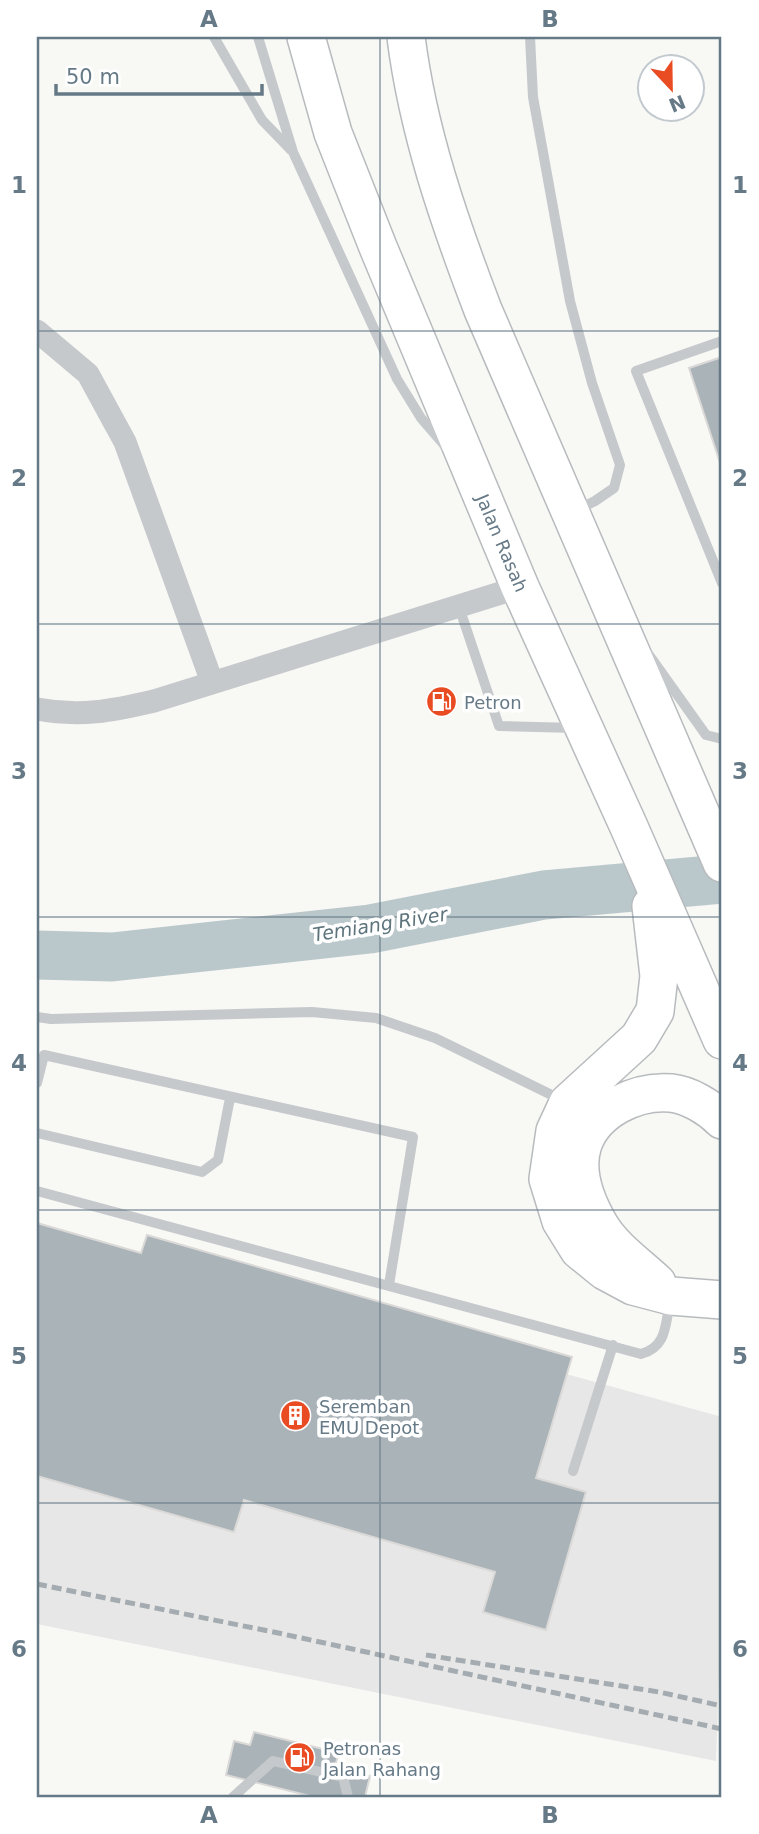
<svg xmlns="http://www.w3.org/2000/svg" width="759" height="1834" font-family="'DejaVu Sans',sans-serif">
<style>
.built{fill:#e6e7e6}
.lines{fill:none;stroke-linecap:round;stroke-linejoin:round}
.river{stroke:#bbc8cb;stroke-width:49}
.building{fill:#aab3b8;stroke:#dad9d7;stroke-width:2}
.trunk-casing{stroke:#b8bbbe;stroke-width:40}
.service{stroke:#c5c9cc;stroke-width:10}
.minor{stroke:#c5c9cc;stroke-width:23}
.trunk{stroke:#fff;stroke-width:37}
.rail{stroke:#a5acb1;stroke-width:5;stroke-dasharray:10 5;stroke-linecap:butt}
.grid{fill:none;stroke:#667987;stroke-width:2;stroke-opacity:0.55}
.labels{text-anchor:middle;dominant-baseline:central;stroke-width:7;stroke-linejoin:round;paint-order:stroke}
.street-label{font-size:18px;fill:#667987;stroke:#fff}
.poi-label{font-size:18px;fill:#667987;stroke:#fff;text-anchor:start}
.water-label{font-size:19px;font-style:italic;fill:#5d747c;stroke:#fff}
.neatline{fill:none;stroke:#667987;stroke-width:2.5}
.grid-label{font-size:23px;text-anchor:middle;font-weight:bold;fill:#667987}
</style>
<rect width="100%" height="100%" fill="#f8f8f5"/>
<path class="built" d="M37,1228L722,1417V1583L716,1761L37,1624Z"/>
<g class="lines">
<path class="river" d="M37,955L112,957L370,929L544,895L722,879"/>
</g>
<path class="building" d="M722,357V469L689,368Z
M37,1223L141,1253L147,1235L572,1357L536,1478L586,1492L546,1630L483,1612L495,1572L244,1500L234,1532L37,1476Z
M254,1732L339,1753L335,1766L370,1776L365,1797H314L226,1775L234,1741L250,1745Z"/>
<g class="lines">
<defs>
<path id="trunk" d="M306,37L333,133L378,247L520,587L629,827L722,1040
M406,37C418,132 449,221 483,310L722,863
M651,906L659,976L655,1011L639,1038L568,1103L555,1131L548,1179L561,1221L579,1250L605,1271L633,1286L671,1296L722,1300
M657,1283C639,1266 613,1248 600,1226C586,1202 574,1171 583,1144C595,1110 636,1090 671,1093C689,1095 709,1107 722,1120"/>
</defs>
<use href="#trunk" class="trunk-casing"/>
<path class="service" d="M214,37L262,120L291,150
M258,37L293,152L397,379L421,418L446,447
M530,37L533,97L570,301L592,383L620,465L614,488L595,501L575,511
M722,341L636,371L722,583
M459,607L499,726L575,728
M649,655L706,735L722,739
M37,1017L51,1019L312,1012L376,1018L435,1038L562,1100
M37,1083L44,1055L413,1137L389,1285
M37,1133L202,1172L218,1160L230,1098
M37,1191L641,1354C667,1347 665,1325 670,1302
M573,1471L613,1345
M233,1797L273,1761L343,1777L348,1797"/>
<path class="minor" d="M37,331L88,374L125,442L212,682
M37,709C80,717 112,711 154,701L520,587"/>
<use href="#trunk" class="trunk"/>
<path class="rail" d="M37,1584L283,1634L722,1729
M426,1655L659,1692L722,1706"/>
</g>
<path class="grid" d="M380,37V1797M37,331H722M37,624H722M37,917H722M37,1210H722M37,1503H722"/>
<defs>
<symbol id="fuel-disc" viewBox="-11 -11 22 22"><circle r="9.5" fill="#e94c23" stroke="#fff"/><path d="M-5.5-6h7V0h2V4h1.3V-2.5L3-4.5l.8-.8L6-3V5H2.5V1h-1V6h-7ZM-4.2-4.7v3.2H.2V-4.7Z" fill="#fff"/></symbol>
<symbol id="building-disc" viewBox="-11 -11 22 22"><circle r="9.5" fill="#e94c23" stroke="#fff"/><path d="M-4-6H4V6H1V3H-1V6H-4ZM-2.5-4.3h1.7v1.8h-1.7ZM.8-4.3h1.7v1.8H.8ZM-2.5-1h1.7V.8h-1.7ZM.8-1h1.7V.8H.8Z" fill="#fff"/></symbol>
</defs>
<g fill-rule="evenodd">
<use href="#fuel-disc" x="424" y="684" width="35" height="35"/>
<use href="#building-disc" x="278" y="1398" width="35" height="35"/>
<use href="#fuel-disc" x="282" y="1740" width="35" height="35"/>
</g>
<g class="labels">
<g class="street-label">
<text transform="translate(502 543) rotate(67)">Jalan Rasah</text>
</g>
<g class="poi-label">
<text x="464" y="702">Petron</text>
<text x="319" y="1406">Seremban<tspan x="319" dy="21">EMU Depot</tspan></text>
<text x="323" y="1748">Petronas<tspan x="323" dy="21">Jalan Rahang</tspan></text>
</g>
<g class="water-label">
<text transform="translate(380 924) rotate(-9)">Temiang River</text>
</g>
</g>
<rect width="759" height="1834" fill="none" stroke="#ffffff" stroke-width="77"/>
<g transform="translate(671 88) rotate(158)"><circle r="33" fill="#ffffff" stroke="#c2c9cf" stroke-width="2"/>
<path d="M0-5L12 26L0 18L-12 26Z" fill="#e94c23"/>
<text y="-10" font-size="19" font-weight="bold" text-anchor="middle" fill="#667987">N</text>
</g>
<path d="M56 84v10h206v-10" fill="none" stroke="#667987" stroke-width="3.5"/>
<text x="66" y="84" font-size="21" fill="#667987" stroke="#ffffff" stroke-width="5" paint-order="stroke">50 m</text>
<rect x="38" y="38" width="682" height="1758" class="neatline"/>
<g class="grid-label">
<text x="209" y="27">A</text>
<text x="550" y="27">B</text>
<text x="19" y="193">1</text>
<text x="740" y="193">1</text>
<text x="19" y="486">2</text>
<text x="740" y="486">2</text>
<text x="19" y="779">3</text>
<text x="740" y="779">3</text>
<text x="19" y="1071">4</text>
<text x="740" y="1071">4</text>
<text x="19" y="1364">5</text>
<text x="740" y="1364">5</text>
<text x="19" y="1657">6</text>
<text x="740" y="1657">6</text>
<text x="209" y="1823">A</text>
<text x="550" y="1823">B</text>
</g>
</svg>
